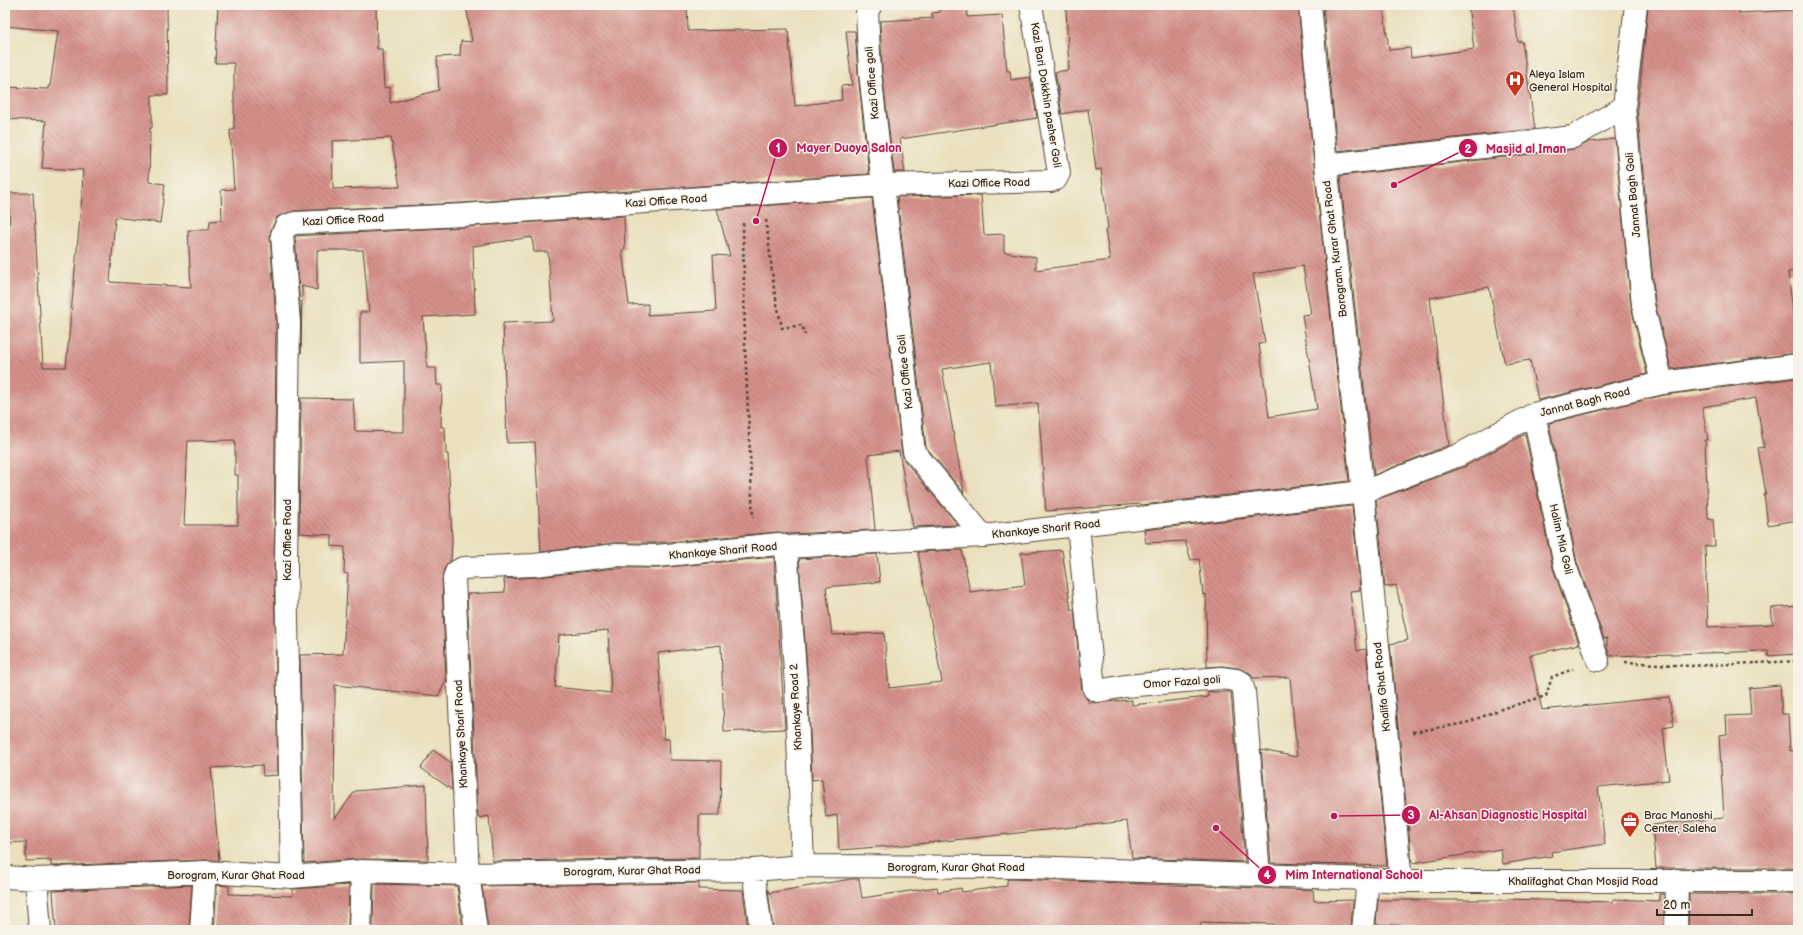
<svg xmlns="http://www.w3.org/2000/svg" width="1803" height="935" font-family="'Balsamiq Sans',sans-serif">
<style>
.building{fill:url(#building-back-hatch);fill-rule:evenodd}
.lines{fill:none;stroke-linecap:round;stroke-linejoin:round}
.minor-casing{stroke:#554536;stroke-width:24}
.tertiary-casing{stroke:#554536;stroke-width:24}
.path{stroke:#554536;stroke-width:2.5;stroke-dasharray:3 3;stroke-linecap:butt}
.minor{stroke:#fff;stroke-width:22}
.tertiary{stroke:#fff;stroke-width:22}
.labels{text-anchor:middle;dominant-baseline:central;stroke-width:3;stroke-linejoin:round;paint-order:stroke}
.poi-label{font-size:11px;fill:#3b2a1e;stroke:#f7f3e8;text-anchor:start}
.street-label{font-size:11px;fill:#3b2a1e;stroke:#f7f3e8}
.leader{fill:none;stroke:#c2185b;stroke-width:1.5}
.callout-dot{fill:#c2185b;stroke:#f7f3e8;stroke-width:1.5}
.mark-label{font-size:12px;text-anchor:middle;font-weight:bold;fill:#fff}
.callout-label{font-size:12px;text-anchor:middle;font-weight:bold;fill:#c2185b;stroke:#f7f3e8;stroke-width:3;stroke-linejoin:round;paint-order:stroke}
</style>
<defs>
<pattern id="building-back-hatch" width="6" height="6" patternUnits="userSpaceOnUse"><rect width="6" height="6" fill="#d6918b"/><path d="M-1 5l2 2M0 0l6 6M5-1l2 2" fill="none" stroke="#af7771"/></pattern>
</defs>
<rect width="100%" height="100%" fill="#f7f3e8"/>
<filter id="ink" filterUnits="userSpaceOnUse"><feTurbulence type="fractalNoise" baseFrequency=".025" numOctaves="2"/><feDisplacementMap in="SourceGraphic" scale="8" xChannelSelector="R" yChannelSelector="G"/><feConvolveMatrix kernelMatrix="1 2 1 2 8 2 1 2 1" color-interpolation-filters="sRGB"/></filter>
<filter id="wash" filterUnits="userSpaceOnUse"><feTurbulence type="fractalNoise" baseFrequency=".012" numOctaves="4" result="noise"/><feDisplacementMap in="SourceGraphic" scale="16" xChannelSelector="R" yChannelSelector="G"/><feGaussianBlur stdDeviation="0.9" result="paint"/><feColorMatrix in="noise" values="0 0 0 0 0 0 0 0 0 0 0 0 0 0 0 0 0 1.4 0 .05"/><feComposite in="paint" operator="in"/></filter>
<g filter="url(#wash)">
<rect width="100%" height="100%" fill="#eae0bd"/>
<g id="blocks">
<path class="building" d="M5,5H167L168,95H152V128H150L149,182L165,184L160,223L115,217L110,282L191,287L188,230H209L210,221L222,220L221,190L234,189L230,130H234V63H215L218,5H376L377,49H382L384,88L390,87V103L439,90L437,57L460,56L461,41L472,42L466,5H687L688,31L788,29L795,106L842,100L841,86L852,85L846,31H855L858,74L869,174L462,203L294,211L277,217L271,230L270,236L276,322L274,568L278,775L263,776L262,765L211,768L219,860H204L51,866V860L26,861V842L5,843V245L9,246L10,193H33L43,367H66L82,196L83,170L42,168L46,121L5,119V87L48,89V86H50L58,31L5,26ZM391,138L400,187L333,189L332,141ZM235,440V475H238V525H184L188,441Z
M940,5H967V17L1002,15L1007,71H1010L1011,80L1030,77L1037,118L900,139L905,172H894L882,72L880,21L933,18L932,13L940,12Z
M1101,5H1298L1314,166L1349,481L1142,505L1141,504L1046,511L1038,403L995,407L991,362L942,369L964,493L926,447L897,197L981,195L984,235L1004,234V252L1036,257V270L1110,260L1105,230L1108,229L1101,169L1096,170L1088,109L1062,114L1055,72L1069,70L1066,9ZM1303,266L1311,314L1302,315L1317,409L1269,417L1259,344L1265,343L1253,274Z
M1323,5H1383L1389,50L1410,48L1411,58L1474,49L1468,5H1513L1518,42L1522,41L1535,129L1337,151Z
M1648,5H1739V13L1798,10V271L1788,272L1798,353L1671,369L1655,303L1637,107L1640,87Z
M1615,139L1631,306L1647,374L1538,400L1530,360L1505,364L1489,287L1430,298L1449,445L1374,475L1340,176L1574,149L1589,142Z
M872,198L902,454L904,460L958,525L913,527L899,451L868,455L875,530L788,534L778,532L657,543H615L541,552L535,442L507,443L503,323L553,321L548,252H534L532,237L473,246L475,314L423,317L427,368H436L437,385H442L441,427H445L446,454H448L452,539L451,560L444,569L442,580L446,681L438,696L335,685L334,820L355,791L426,785L428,860L361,859L304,863L300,655L343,654L348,574L344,573L345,547L332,546V535L299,533L301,398L353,399L355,431L404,432V361L360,363V312H369L363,250H317V290L302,286L301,353V321L295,236L464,227L624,216L625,249L622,250L629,305L648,304V315L716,311L713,255L730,256L717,209Z
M1798,378V520L1768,525L1764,494H1766L1758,448L1764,447L1756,398L1702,407L1708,440H1705L1708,519H1713L1715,546H1705L1708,627L1773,624L1771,608L1798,606V654L1768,656V651L1610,656L1607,648V638L1604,639L1577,562L1549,423L1664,395Z
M1525,434L1553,568L1579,644L1530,655L1542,710L1669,697L1674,726L1663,728L1669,780L1598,787L1605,844L1551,852L1552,856L1503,864L1501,849L1412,863L1390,644L1408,640L1396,585L1385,587L1376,500L1464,467Z
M1352,506L1360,590L1350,591L1357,651L1366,649L1387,866L1271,863L1261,750L1297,757L1290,677L1253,678L1250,673L1238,668L1222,666L1207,667L1206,594L1203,595L1199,559L1191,560L1185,541L1146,543L1144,530Z
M962,550L970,592L1025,585L1021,553L1062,550L1071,610L1074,609L1082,690L1089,703L1132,700V705L1208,697V692H1231L1245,862L1132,858L1127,821L918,844L839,850L837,815L826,817L822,779L812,780L808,684L799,559L877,554L880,582L826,587L832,635L884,633L889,688L942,682L918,552Z
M774,557L785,729L724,732L721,645L658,653L664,739H669L670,760L721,761L720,815H699V858L493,861L489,816L479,818L478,814L467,594L505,592L504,579L537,577L617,568H658ZM608,630L611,693L555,687L559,635Z
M1780,685L1782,714H1788L1790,751L1798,750V868H1656L1652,825L1724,818L1719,735L1727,734L1726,716L1751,715L1749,688Z
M433,750L450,762L452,790L421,768Z
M851,879H859L862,898L937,887L938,892L961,888L962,892L1007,886V880L1010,879L1313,890L1314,901L1353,900L1351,930H1273L1274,924L1201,922L1200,930H773L768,890L769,893Z
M699,883V889L743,890L748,930H488L482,886Z
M374,884L457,886L463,930H373Z
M192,885L189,930H56L53,891Z
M217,885L229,886V894L293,896V889L349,885L348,930H214Z
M1659,894H1664V930H1435V927L1376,924L1378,900H1507V899L1613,902V899L1659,901Z
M1689,894H1798V930H1688Z"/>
</g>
</g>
<g filter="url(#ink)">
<use href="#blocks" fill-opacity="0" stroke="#554536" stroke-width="1"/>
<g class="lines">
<defs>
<path id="minor" d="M871,5L867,11L870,73L913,445L914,452L983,536
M1636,5L1624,107L1643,305L1662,383
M1326,165L1573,137L1624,107
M1534,414L1565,565L1598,660
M1078,525L1094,689L1098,691L1125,686L1221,678L1236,680L1241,682L1244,691L1259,875
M786,547L796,685L803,866
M753,870L761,930
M5,877L36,879L205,872L292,877L362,871L468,874L753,870L803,866L1028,867L1368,879
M292,877L286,568L289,322L282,235L286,226L295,223L463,215L884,185L1050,181L1056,179L1059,173L1031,5
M36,879L40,930
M1401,881H1798
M201,930L205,872
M360,930L362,871
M476,930L468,874L454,579L456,572L463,568L535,565L616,555L657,556L779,544L786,547L983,536L1363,492L1459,455L1534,414L1662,383L1798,365
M1676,930L1677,880"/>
<path id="tertiary" d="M1310,5L1326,165L1363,492L1401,881L1368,879L1363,930"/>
</defs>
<use href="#minor" class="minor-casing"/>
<use href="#tertiary" class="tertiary-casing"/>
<path class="path" d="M766,220L774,289L782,328L802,325L805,335
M743,223L745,346L753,518
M1625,662L1691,666L1798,661
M1413,732L1466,723L1504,708L1546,696L1552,677L1573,669"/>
<use href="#minor" class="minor"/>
<use href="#tertiary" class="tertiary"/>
</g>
</g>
<defs>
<symbol id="hospital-pin" viewBox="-11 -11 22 30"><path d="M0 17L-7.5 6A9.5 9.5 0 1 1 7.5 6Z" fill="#c8321e" stroke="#f7f3e8"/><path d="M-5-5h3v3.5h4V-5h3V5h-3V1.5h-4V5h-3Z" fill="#fff"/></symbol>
<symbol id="office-pin" viewBox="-11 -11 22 30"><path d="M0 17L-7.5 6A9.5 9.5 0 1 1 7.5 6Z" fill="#c8321e" stroke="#f7f3e8"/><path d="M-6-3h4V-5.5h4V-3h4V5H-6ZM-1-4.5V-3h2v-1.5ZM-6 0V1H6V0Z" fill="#fff"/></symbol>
</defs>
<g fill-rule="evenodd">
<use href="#hospital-pin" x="1504" y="69" width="22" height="30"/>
<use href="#office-pin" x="1619" y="810" width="22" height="30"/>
</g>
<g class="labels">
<g class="poi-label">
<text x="1529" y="74">Aleya Islam<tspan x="1529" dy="13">General Hospital</tspan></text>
<text x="1644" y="815">Brac Manoshi<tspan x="1644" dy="13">Center, Saleha</tspan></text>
</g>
<g class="street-label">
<text transform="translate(872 83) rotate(-95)">Kazi Office goli</text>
<text transform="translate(1046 95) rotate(81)">Kazi Bari Dokkhin pasher Goli</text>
<text transform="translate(989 183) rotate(-1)">Kazi Office Road</text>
<text transform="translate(1633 195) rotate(-95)">Jannat Bagh Goli</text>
<text transform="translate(666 201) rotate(-4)">Kazi Office Road</text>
<text transform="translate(343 220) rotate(-3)">Kazi Office Road</text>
<text transform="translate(1335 249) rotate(-97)">Borogram, Kurar Ghat Road</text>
<text transform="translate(905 372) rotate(-96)">Kazi Office Goli</text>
<text transform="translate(1585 402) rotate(-14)">Jannat Bagh Road</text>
<text transform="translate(1046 529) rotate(-6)">Khankaye Sharif Road</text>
<text transform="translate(1561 539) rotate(77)">Halim Mia Goli</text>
<text transform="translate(287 540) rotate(-90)">Kazi Office Road</text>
<text transform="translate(723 551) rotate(-5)">Khankaye Sharif Road</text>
<text transform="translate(1182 682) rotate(-4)">Omor Fazal goli</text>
<text transform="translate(1382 687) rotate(-96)">Khalifa Ghat Road</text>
<text transform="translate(796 707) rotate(-93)">Khankaye Road 2</text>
<text transform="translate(461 734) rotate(-93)">Khankaye Sharif Road</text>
<text x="956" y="867">Borogram, Kurar Ghat Road</text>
<text transform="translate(632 871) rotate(-1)">Borogram, Kurar Ghat Road</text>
<text x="236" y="875">Borogram, Kurar Ghat Road</text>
<text x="1583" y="881">Khalifaghat Chan Mosjid Road</text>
</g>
</g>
<path class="leader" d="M756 221L778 148M1394 185L1468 148M1334 816L1411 815M1216 828L1267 875"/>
<g class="callout-dot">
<circle cx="756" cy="221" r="4"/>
<circle cx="1394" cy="185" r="4"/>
<circle cx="1334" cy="816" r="4"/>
<circle cx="1216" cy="828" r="4"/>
<circle cx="778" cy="148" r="10"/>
<circle cx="1468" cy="148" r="10"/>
<circle cx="1411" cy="815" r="10"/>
<circle cx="1267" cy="875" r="10"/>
</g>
<g class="mark-label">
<text x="778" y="152">1</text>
<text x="1468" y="153">2</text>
<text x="1411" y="819">3</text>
<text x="1267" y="879">4</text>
</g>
<g class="callout-label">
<text x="849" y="152">Mayer Duoya Salon</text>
<text x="1526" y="153">Masjid al Iman</text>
<text x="1508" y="819">Al-Ahsan Diagnostic Hospital</text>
<text x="1354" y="879">Mim International School</text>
</g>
<rect width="1803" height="935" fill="none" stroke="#f7f3e8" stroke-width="20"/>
<path d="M1657 909v6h95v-6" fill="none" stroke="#3b2a1e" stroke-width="2"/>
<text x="1663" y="909" font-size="12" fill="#3b2a1e" stroke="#f7f3e8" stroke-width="3" paint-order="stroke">20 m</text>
</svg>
